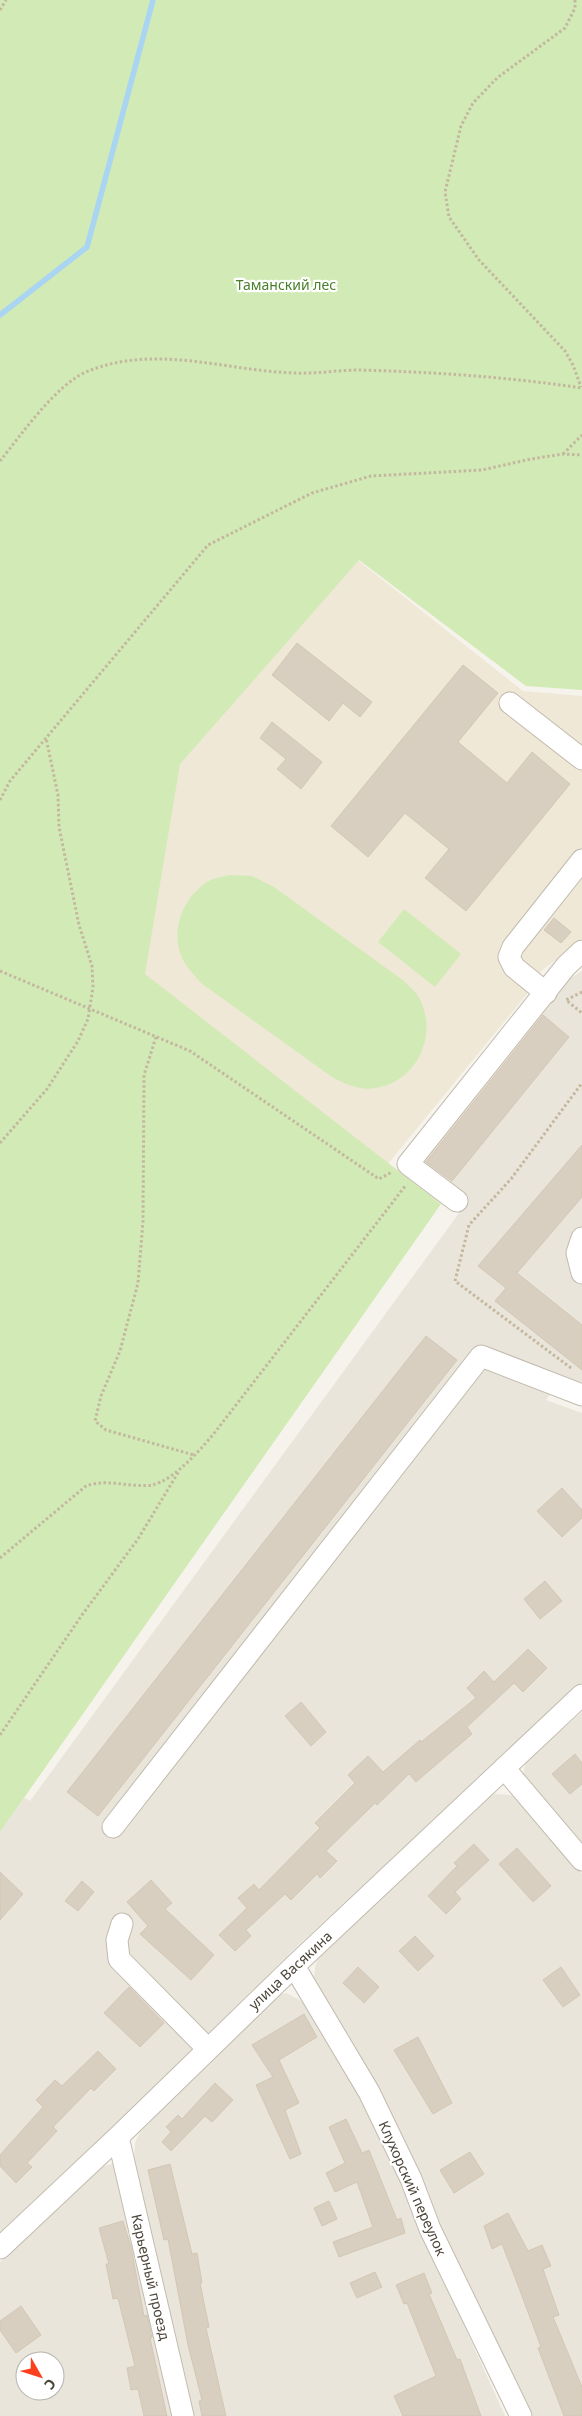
<svg xmlns="http://www.w3.org/2000/svg" width="582" height="2416" font-family="'Noto Sans',sans-serif">
<style>
.residential{fill:#eae5da;fill-rule:evenodd}
.education{fill:#efe8d6}
.green{fill:#d2eab5}
.lines{fill:none;stroke-linecap:round;stroke-linejoin:round}
.stream{stroke:#a9d4f2;stroke-width:5.5}
.building{fill:#d8cfc1;stroke:#d3c7b4}
.minor-casing{stroke:#c2bbae;stroke-width:23}
.path{stroke:#c4b79f;stroke-width:3;stroke-dasharray:2.5 2.5;stroke-linecap:butt}
.minor{stroke:#fff;stroke-width:21}
.labels{text-anchor:middle;dominant-baseline:central;stroke-width:4.5;stroke-linejoin:round;paint-order:stroke}
.park-label{font-size:14px;fill:#4a7f2a;stroke:#fff}
.street-label{font-size:14px;fill:#4b4439;stroke:#fff}
</style>
<rect width="100%" height="100%" fill="#f6f3ec"/>
<path class="residential" d="M582,971V1389L560,1381L546,1400L582,1413V1683L292,1951L0,2240V1832L24,1798L30,1801L462,1209L403,1165L540,998Z
M582,1712V1851L523,1776L525,1765L532,1756Z
M495,1794L510,1795L519,1799L582,1874V2416H528L442,2238L422,2178L380,2092L314,1977L316,1963L323,1950L484,1800Z
M287,1993L305,2003L366,2104L402,2180L435,2261L505,2416H193L134,2162L135,2143L140,2132L278,1995Z
M114,2163L176,2416H0V2262L102,2167ZM25,2361H55V2391H25Z"/>
<path class="education" d="M355,558L523,691L582,696V940L541,971L527,994L387,1165L142,974L177,762Z"/>
<path class="green" d="M0,0H582V690L526,686L359,560L180,764L145,974L441,1204L0,1832Z
M229,875L252,876L274,887L404,981C409,986 416,992 419,998C439,1034 417,1082 376,1088C360,1091 345,1084 332,1077L201,983C196,977 190,971 186,965C168,937 180,900 207,882C213,878 222,877 229,875Z
M404,909L461,954L435,987L378,942Z"/>
<g class="lines">
<path class="stream" d="M0,315L87,247L153,0"/>
</g>
<path class="building" d="M297,643L372,702L360,717L343,703L329,721L272,675Z
M463,665L498,693L458,742L507,783L532,752L570,784L466,911L425,878L449,849L405,813L368,857L331,826Z
M272,722L322,762L301,789L277,769L286,759L260,738Z
M554,918L571,932L561,943L544,930Z
M543,1015L569,1037L452,1181L426,1162Z
M582,1145V1197L517,1273L582,1325V1370L495,1301L506,1288L478,1266Z
M426,1336L457,1360L98,1816L67,1792Z
M562,1488L582,1510V1518L562,1537L537,1511Z
M545,1581L562,1601L540,1619L524,1599Z
M528,1649L547,1668L523,1692L514,1683L467,1727L472,1734L416,1782L409,1774L377,1805L375,1803L326,1851L337,1861L320,1878L317,1874L291,1900L285,1894L246,1930L251,1936L235,1951L219,1935L247,1908L238,1898L254,1884L259,1890L320,1828L315,1823L355,1783L348,1775L368,1756L383,1772L420,1740L421,1742L476,1698L467,1688L484,1671L494,1682Z
M301,1702L326,1732L311,1746L285,1716Z
M575,1754L582,1763V1784L570,1794L552,1774Z
M474,1844L489,1860L455,1892L461,1899L446,1914L428,1896L457,1866L454,1863Z
M517,1848L551,1886L533,1902L499,1864Z
M0,1872L23,1894L0,1920Z
M151,1880L172,1903L165,1909L214,1955L191,1980L140,1934L148,1926L127,1902Z
M82,1881L94,1892L78,1911L65,1901Z
M415,1936L434,1956L418,1971L399,1951Z
M358,1967L379,1987L364,2003L343,1983Z
M561,1967L580,1995L563,2007L543,1980Z
M129,1987L164,2023L140,2047L104,2013Z
M304,2014L317,2037L279,2060L299,2103L285,2110L301,2154L290,2159L256,2085L273,2077L252,2045Z
M418,2037L452,2103L433,2114L394,2050Z
M98,2051L116,2069L94,2091L91,2088L53,2127L57,2131L27,2163L32,2167L16,2183L0,2166V2155L43,2107L36,2100L55,2080L62,2086Z
M215,2083L233,2100L212,2122L205,2116L171,2151L162,2142L171,2132L166,2127L178,2115L182,2119Z
M346,2119L362,2153L369,2150L397,2220L401,2218L405,2233L339,2257L333,2242L373,2227L357,2182L335,2192L326,2173L345,2163L329,2127Z
M470,2152L484,2174L454,2193L440,2170Z
M170,2164L192,2254L197,2253L202,2283H200L209,2327L206,2328L226,2416H202L199,2401L202,2400L188,2345L168,2239L164,2240L148,2170Z
M329,2201L337,2219L322,2226L314,2208Z
M508,2213L528,2251L542,2245L551,2266L543,2269L559,2315L553,2317L582,2387V2416H564L538,2348L541,2347L516,2280L502,2244L492,2249L484,2226Z
M123,2221L131,2247L144,2316L147,2315L152,2338H150L167,2416H144L138,2389L131,2390L127,2368L135,2366L118,2298L113,2299L106,2264H109L99,2228Z
M375,2272L382,2287L357,2298L350,2283Z
M424,2273L432,2293L429,2294L457,2360L460,2359L481,2416H403L394,2396L436,2376L407,2303L404,2304L396,2285Z
M21,2306L41,2335L16,2353L0,2330V2321Z"/>
<g class="lines">
<defs>
<path id="minor" d="M510,703L582,759
M546,993L514,967L509,957L513,947L582,860
M457,1201L408,1164L566,966L582,951
M582,1238L577,1253L582,1273
M504,1768L582,1860
M113,1827L481,1356L582,1395
M122,1924L117,1940L119,1959L207,2048
M294,1966L369,2092L411,2179L430,2229L521,2416
M118,2137L183,2416
M0,2248L118,2137L294,1966L582,1695"/>
</defs>
<use href="#minor" class="minor-casing"/>
<path class="path" d="M575,0V8L565,28L497,78L473,103L461,126L445,192L449,217L479,260L565,351L573,365L581,387
M0,10L6,0
M563,454L582,435
M0,461C21,435 56,385 86,372C155,343 225,371 295,373C316,374 338,370 359,370C434,372 508,377 582,388
M0,800L10,781L208,545L312,493L371,476L482,470L531,459L563,454L582,455
M0,971L190,1051L379,1179L392,1172
M582,992L566,1000L582,1013
M156,1037L144,1075L143,1221L138,1283L120,1351L101,1396L95,1421L106,1430L194,1455
M0,1143L47,1089L78,1041L88,1019L93,987L92,966L79,925L59,827L58,795L46,738
M571,1368L455,1281L469,1225L511,1179L582,1083
M0,1558L86,1486C107,1478 130,1488 152,1485C174,1481 206,1444 219,1427L406,1185
M0,1735L82,1615L138,1539L179,1471"/>
<use href="#minor" class="minor"/>
</g>
<g class="labels">
<g class="park-label">
<text x="286" y="284">Таманский лес</text>
</g>
<g class="street-label">
<text transform="translate(290 1970) rotate(-43)">улица Васякина</text>
<text transform="translate(413 2188) rotate(66)">Клухорский переулок</text>
<text transform="translate(151 2277) rotate(77)">Карьерный проезд</text>
</g>
</g>
<g transform="translate(40 2376) rotate(129)"><circle r="24" fill="#ffffff" stroke="#b7b4b0"/>
<path d="M0-4L9 19L0 12L-9 19Z" fill="#fc3f1d"/>
<text y="-8" font-size="14" font-weight="bold" text-anchor="middle" fill="#4b4439">С</text>
</g>
</svg>
